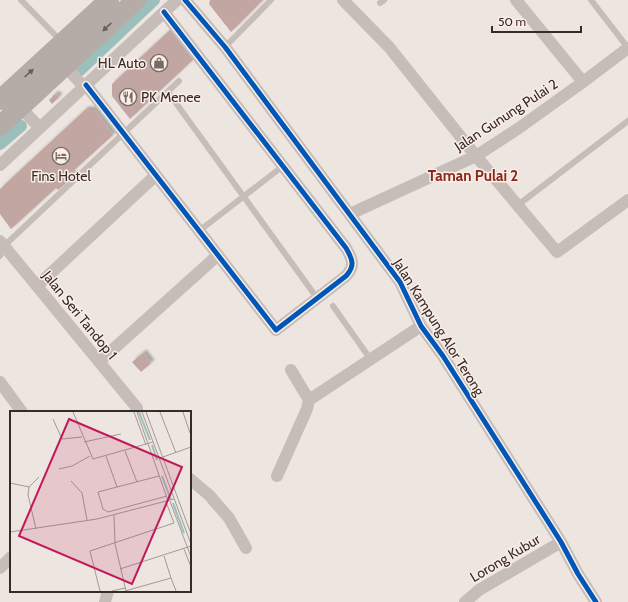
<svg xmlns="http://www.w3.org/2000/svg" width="628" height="602" font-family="Cabin,sans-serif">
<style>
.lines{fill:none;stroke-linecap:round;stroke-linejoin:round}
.canal{stroke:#9bc0bb;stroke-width:12}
.building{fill:#c1a6a1;filter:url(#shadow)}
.lane{stroke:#c6bdb9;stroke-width:6}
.street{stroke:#c6bdb9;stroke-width:12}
.primary{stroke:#b5aca8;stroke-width:20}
.cycleway-casing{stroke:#faeee7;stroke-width:8}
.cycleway{stroke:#0057b8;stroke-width:5}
.oneway{fill:#695e5b}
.labels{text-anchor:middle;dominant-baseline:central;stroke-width:3;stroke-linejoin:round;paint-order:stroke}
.poi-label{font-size:14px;fill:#372a27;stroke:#faeee7;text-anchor:end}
.street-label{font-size:14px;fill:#372a27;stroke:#faeee7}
.neighbourhood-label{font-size:15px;font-weight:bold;fill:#88281e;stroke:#faeee7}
.inset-river{fill:none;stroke:#9bc0bb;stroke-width:2}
.inset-road{fill:none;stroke:#a49a96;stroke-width:1}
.view{fill:#c2185b;fill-opacity:0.15;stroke:#c2185b;stroke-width:2}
.inset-edge{fill:none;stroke:#372a27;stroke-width:2}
</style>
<defs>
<filter id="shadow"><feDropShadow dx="3.5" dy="-3.5" stdDeviation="1" flood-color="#0004"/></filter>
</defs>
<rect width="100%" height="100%" fill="#ece5e0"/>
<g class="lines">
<path class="canal" d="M79,71L154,0
M0,144L21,126"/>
</g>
<path class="building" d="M210,0H263L231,32L209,4Z
M170,30L196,57L130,119L112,96V84Z
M55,94L59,97L52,104L49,100Z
M85,110H95L113,135L71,173L74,176L58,190L56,188L11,229L0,214V189Z
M143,353L151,363L141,372L132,362Z"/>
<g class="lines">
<path class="lane" d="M21,0L61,41
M591,0L628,48
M380,3L384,0
M225,47L271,0
M168,92L317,298
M518,205L628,121
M199,231L283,166
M4,246L179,81
M0,248L2,252L0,256
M333,306L371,360"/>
<path class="street" d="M185,0L225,47L400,282L421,326L443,356L561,542L578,574L596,602
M343,0L389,47L476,156L557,252L628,200
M516,0L583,82
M65,66L84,87
M86,85L276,330L346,276C355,266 353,260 346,248L164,12
M20,107L40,128
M0,165L177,0
M350,214L476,156L519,128L583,82L628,48
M0,241L137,408V412
M37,286L156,175
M99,362L218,255
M291,370L309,400
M0,382L22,412
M277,476L307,409L309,400L421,326
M190,479L209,495L229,518L246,548
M0,568L11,557
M105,602L108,591
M465,602L479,590L561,542"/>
<path class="primary" d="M0,100L109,0
M0,126L136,0"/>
<defs>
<path id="cycleway" d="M185,0L225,47L400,282L421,326L443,356L561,542L578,574L596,602
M86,85L276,330L346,276C355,266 353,260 346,248L164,12"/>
</defs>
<use href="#cycleway" class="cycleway-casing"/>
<use href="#cycleway" class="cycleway"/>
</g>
<defs><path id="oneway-solid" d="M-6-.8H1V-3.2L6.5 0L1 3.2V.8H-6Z"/></defs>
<g class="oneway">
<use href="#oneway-solid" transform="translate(107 27) rotate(137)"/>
<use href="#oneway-solid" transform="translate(29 73) rotate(-42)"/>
</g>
<defs>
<symbol id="shop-ring" viewBox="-11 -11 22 22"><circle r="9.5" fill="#faeee7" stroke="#766b68" stroke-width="1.5"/><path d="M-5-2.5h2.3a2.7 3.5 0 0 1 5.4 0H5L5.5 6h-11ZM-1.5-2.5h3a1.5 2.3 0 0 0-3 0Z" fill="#766b68"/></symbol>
<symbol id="restaurant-ring" viewBox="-11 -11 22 22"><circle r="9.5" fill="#faeee7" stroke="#766b68" stroke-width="1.5"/><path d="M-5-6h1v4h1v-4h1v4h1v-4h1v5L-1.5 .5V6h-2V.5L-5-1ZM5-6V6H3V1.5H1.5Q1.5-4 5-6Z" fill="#766b68"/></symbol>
<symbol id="hotel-ring" viewBox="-11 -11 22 22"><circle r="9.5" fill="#faeee7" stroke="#766b68" stroke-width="1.5"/><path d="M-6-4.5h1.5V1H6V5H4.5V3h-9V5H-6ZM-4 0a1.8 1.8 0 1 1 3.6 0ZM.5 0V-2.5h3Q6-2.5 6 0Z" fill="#766b68"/></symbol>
</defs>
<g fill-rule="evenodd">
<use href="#shop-ring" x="149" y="53" width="20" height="20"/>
<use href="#restaurant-ring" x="118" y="87" width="20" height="20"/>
<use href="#hotel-ring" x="51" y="146" width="20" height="20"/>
</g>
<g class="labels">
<g class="poi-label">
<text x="146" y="63">HL Auto</text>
<text x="141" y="97" text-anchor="start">PK Menee</text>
<text x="61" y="176" text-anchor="middle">Fins Hotel</text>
</g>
<g class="street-label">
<text transform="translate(506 115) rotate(-33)">Jalan Gunung Pulai 2</text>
<text transform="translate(80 315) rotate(51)">Jalan Seri Tandop 1</text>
<text transform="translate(439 327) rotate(58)">Jalan Kampung Alor Terong</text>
<text transform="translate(505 558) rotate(-31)">Lorong Kubur</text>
</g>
<g class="neighbourhood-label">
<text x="473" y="176">Taman Pulai 2</text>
</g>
</g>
<g transform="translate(10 411)">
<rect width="181" height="181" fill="#ece5e0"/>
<path class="inset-river" d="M129,1L140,29M142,34L147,49M152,65L161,89M163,92L174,122"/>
<path class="inset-road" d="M63,1L83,48L143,31M124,1L136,34M127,1L158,90M132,1L181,133M136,1L181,123M150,1L166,42M173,1L180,22M43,8L52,28L72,26M74,31L111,23M115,40L127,71M96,45L107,76M153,46L181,36M49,58L62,55L80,45M149,65L88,81L93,98L98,101L157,85M61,70L72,82L77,109M0,72L19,76M160,90L181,146M104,104L105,133L116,180M26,118L18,84L19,76L29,66M0,121L87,108L164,88M174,138L181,156M154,145L161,167M110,158L181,135M90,180L80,140L164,112L156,91M102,180L115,177M115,180L161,167L166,180"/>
<path class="view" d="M59,8L172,56L122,173L9,125Z"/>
<rect width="181" height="181" class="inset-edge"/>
</g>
<path d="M492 26v6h89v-6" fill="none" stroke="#372a27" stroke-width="2"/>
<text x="498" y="26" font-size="12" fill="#372a27" stroke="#faeee7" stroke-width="3" paint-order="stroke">50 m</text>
</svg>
